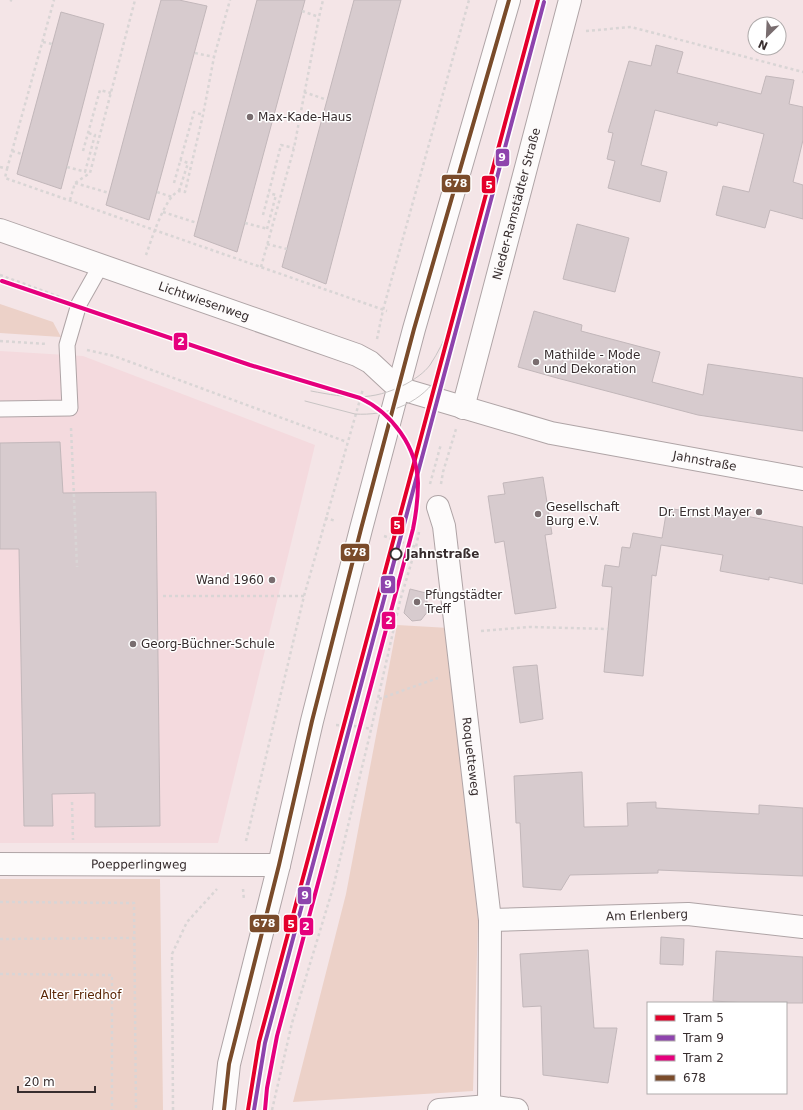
<svg xmlns="http://www.w3.org/2000/svg" width="803" height="1110" font-family="'DejaVu Sans',sans-serif">
<style>
.built{fill:#f4dade}
.green{fill:#ecd1c8}
.building{fill:#d7cbce;stroke:#c2b7ba}
.lines{fill:none;stroke-linecap:round;stroke-linejoin:round}
.service-casing{stroke:#afa4a6;stroke-width:17}
.minor-casing{stroke:#afa4a6;stroke-width:24}
.primary-casing{stroke:#afa4a6;stroke-width:24}
.path{stroke:#d9d5d5;stroke-width:2.5;stroke-dasharray:3 3;stroke-linecap:butt}
.service{stroke:#fdfbfb;stroke-width:15}
.minor{stroke:#fdfbfb;stroke-width:22}
.primary{stroke:#fdfbfb;stroke-width:22}
.tram{stroke:#c8c4c4;stroke-width:1}
.bus-1-casing{stroke:#fff;stroke-width:7}
.bus-1{stroke:#7a4b2a;stroke-width:4}
.tram-1-casing{stroke:#fff;stroke-width:7}
.tram-2-casing{stroke:#fff;stroke-width:7}
.tram-3-casing{stroke:#fff;stroke-width:7}
.tram-1{stroke:#e4002b;stroke-width:4}
.tram-2{stroke:#8e44ad;stroke-width:4}
.tram-3{stroke:#e5007d;stroke-width:4}
.poi-dot{fill:#796d6f;stroke:#fff;stroke-width:1.5}
.stop-dot{fill:#fff;stroke:#372d2e;stroke-width:2}
.labels{text-anchor:middle;dominant-baseline:central;stroke-width:3;stroke-linejoin:round;paint-order:stroke}
.poi-label{font-size:12px;fill:#372d2e;stroke:#fff;text-anchor:start}
.street-label{font-size:12px;fill:#372d2e;stroke:#fff}
.stop-label{font-size:12px;font-weight:bold;fill:#372d2e;stroke:#fff;text-anchor:start}
.park-label{font-size:12px;fill:#5b2606;stroke:#fff}
.line-badge{stroke:#fff;stroke-width:1.5}
.badge-label{font-size:11px;text-anchor:middle;font-weight:bold;fill:#fff}
</style>
<rect width="100%" height="100%" fill="#f4e5e7"/>
<path class="built" d="M0,351L83,356L315,445L218,843H0Z"/>
<path class="green" d="M0,304L53,322L61,337L0,333Z
M397,625L449,628L478,920L473,1091L293,1102L346,894Z
M0,879H160L163,1110H0Z"/>
<path class="building" d="M161,0H179L207,6L149,220L106,205Z
M257,0H305L237,252L194,236Z
M354,0H401L326,284L282,267Z
M61,12L104,24L61,189L17,174Z
M656,45L683,52L677,73L761,94L766,76L794,80L789,104L803,107V140L793,182L803,185V219L770,210L765,228L716,215L723,186L749,192L764,134L718,122L717,126L655,110L641,165L667,172L660,202L608,188L615,161L607,159L613,133L608,132L629,61L651,66Z
M577,224L629,238L615,292L563,279Z
M534,311L582,325L581,331L660,352L652,382L703,395L708,364L803,378V431L698,415L557,378L518,367Z
M60,442L63,493L156,492L160,826L95,827V793L52,794L53,826H24L19,549H0V443Z
M543,477L552,534L545,535L556,608L515,614L504,541L495,543L488,496L505,494L503,483Z
M667,508L729,518L730,513L803,527V584L769,577V580L720,571L723,555L661,545L656,576L652,575L643,676L604,672L612,587L602,586L605,565L619,567L622,547L630,548L633,533L662,538Z
M410,589L426,593L428,611L421,620L412,621L404,613Z
M537,665L543,719L520,723L513,667Z
M582,772L584,827L628,826L627,803L656,802V808L759,814V805L803,808V876L658,870V873L570,875L561,890L523,887L520,823H516L514,776Z
M661,937L684,939L683,965L660,964Z
M588,950L594,1028H617L608,1083L543,1075L541,1006L523,1007L520,954Z
M716,951L803,957V1003H749L713,1001Z"/>
<g class="lines">
<defs>
<path id="service" d="M0,409L70,408L67,345L79,304L101,265"/>
<g id="minor">
<path id="s1" d="M0,230L357,355L370,362L398,388L551,433L803,479"/>
<path id="s2" d="M463,408L570,0"/>
<path id="s3" d="M438,507L444,526L490,920L489,1110"/>
<path id="s4" d="M0,864L279,865"/>
<path id="s5" d="M490,920L688,914L803,927"/>
<path d="M439,1110L489,1106L517,1110"/>
</g>
<path id="primary" d="M224,1110L229,1064L279,865L312,721L361,529L414,329L509,0"/>
</defs>
<use href="#service" class="service-casing"/>
<use href="#minor" class="minor-casing"/>
<use href="#primary" class="primary-casing"/>
<path class="path" d="M10,0L12,1
M302,11L319,17
M586,31L631,27L803,72
M43,42L52,44
M195,53L214,57
M304,92L327,100
M12,151L22,154
M83,151L100,90L111,93
M0,167L7,169L5,178L387,311
M67,167L86,172
M7,169L54,0
M85,172L95,135L88,133
M75,183L109,193
M174,183L194,112L203,115
M179,191L188,163L180,160
M157,192L172,197
M70,200L75,183L90,173L135,0
M163,212L197,223
M263,215L281,145L294,148
M245,223L268,229
M267,229L276,195L269,193
M267,244L287,249
M146,255C151,241 165,196 179,191C179,191 185,192 185,192L203,115L214,57L230,0
M261,267L294,148L319,17L323,0
M0,275L60,297
M377,339L383,310L469,0
M0,341L47,344
M87,350L114,356L347,442
M71,428L77,567
M430,484L441,444
M441,484L443,472L456,429
M325,518L336,521
M384,536L416,547
M163,596H304
M481,631L530,627L608,629
M379,699L438,678
M336,725L354,726L371,729
M72,802L73,840
M246,841L304,596L363,389
M243,889L244,900
M0,902L134,903L136,1110
M0,939L134,938
M0,974L112,975V1110
M173,1110L172,954L187,922L217,889
M272,1110L292,1023L333,888L370,734L400,601L416,547L419,532"/>
<use href="#service" class="service"/>
<use href="#minor" class="minor"/>
<use href="#primary" class="primary"/>
<path class="tram" d="M311,391C348,398 371,402 406,384C415,379 424,373 430,365C438,353 444,340 450,327
M305,401L355,414C385,416 418,405 436,379C446,365 452,348 459,332"/>
<defs>
<path id="bus-1" d="M224,1110L229,1064L279,865L312,721L361,529L414,329L509,0"/>
</defs>
<use href="#bus-1" class="bus-1-casing"/>
<use href="#bus-1" class="bus-1"/>
<defs>
<path id="tram-1" d="M248,1110L259,1042L538,0"/>
<path id="tram-2" d="M254,1110L265,1043L544,2"/>
<path id="tram-3" d="M2,281L250,365L360,398C392,413 417,447 418,483C418,499 416,514 413,529L277,1036L267,1088L265,1110"/>
</defs>
<use href="#tram-1" class="tram-1-casing"/>
<use href="#tram-2" class="tram-2-casing"/>
<use href="#tram-3" class="tram-3-casing"/>
<use href="#tram-1" class="tram-1"/>
<use href="#tram-2" class="tram-2"/>
<use href="#tram-3" class="tram-3"/>
</g>
<g class="poi-dot">
<circle cx="250" cy="117" r="4"/>
<circle cx="536" cy="362" r="4"/>
<circle cx="759" cy="512" r="4"/>
<circle cx="538" cy="514" r="4"/>
<circle cx="272" cy="580" r="4"/>
<circle cx="417" cy="602" r="4"/>
<circle cx="133" cy="644" r="4"/>
</g>
<circle class="stop-dot" cx="396" cy="554" r="5.5"/>
<g class="labels">
<g class="poi-label">
<text x="258" y="117">Max-Kade-Haus</text>
<text x="544" y="355">Mathilde - Mode<tspan x="544" dy="14">und Dekoration</tspan></text>
<text x="546" y="507">Gesellschaft<tspan x="546" dy="14">Burg e.V.</tspan></text>
<text x="751" y="512" text-anchor="end">Dr. Ernst Mayer</text>
<text x="264" y="580" text-anchor="end">Wand 1960</text>
<text x="425" y="595">Pfungstädter<tspan x="425" dy="14">Treff</tspan></text>
<text x="141" y="644">Georg-Büchner-Schule</text>
</g>
<g class="street-label">
<text stroke="none"><textPath href="#s2" startOffset="211">Nieder-Ramstädter Straße</textPath></text>
<text stroke="none"><textPath href="#s1" startOffset="216">Lichtwiesenweg</textPath></text>
<text stroke="none"><textPath href="#s1" startOffset="747">Jahnstraße</textPath></text>
<text stroke="none"><textPath href="#s3" startOffset="252">Roquetteweg</textPath></text>
<text stroke="none"><textPath href="#s4" startOffset="139">Poepperlingweg</textPath></text>
<text stroke="none"><textPath href="#s5" startOffset="157">Am Erlenberg</textPath></text>
</g>
<g class="stop-label">
<text x="406" y="554">Jahnstraße</text>
</g>
<g class="park-label">
<text x="81" y="995">Alter Friedhof</text>
</g>
</g>
<g class="line-badge">
<rect x="495" y="148" width="15" height="19" rx="4" fill="#8e44ad"/>
<rect x="441" y="174" width="30" height="19" rx="4" fill="#7a4b2a"/>
<rect x="481" y="175" width="15" height="19" rx="4" fill="#e4002b"/>
<rect x="173" y="332" width="15" height="19" rx="4" fill="#e5007d"/>
<rect x="390" y="516" width="15" height="19" rx="4" fill="#e4002b"/>
<rect x="340" y="543" width="30" height="19" rx="4" fill="#7a4b2a"/>
<rect x="380" y="575" width="16" height="19" rx="4" fill="#8e44ad"/>
<rect x="381" y="611" width="15" height="19" rx="4" fill="#e5007d"/>
<rect x="297" y="886" width="15" height="19" rx="4" fill="#8e44ad"/>
<rect x="249" y="914" width="31" height="19" rx="4" fill="#7a4b2a"/>
<rect x="283" y="914" width="15" height="19" rx="4" fill="#e4002b"/>
<rect x="299" y="917" width="15" height="19" rx="4" fill="#e5007d"/>
</g>
<g class="badge-label">
<text x="502" y="161">9</text>
<text x="456" y="187">678</text>
<text x="489" y="189">5</text>
<text x="181" y="345">2</text>
<text x="397" y="529">5</text>
<text x="355" y="556">678</text>
<text x="388" y="588">9</text>
<text x="389" y="624">2</text>
<text x="305" y="899">9</text>
<text x="264" y="927">678</text>
<text x="291" y="928">5</text>
<text x="306" y="930">2</text>
</g>
<rect x="647" y="1002" width="140" height="92" fill="#ffffff" stroke="#afabab"/>
<rect x="655" y="1015" width="20" height="6" fill="#e4002b" stroke="#afabab"/>
<text x="683" y="1022" font-size="12" fill="#372d2e">Tram 5</text>
<rect x="655" y="1035" width="20" height="6" fill="#8e44ad" stroke="#afabab"/>
<text x="683" y="1042" font-size="12" fill="#372d2e">Tram 9</text>
<rect x="655" y="1055" width="20" height="6" fill="#e5007d" stroke="#afabab"/>
<text x="683" y="1062" font-size="12" fill="#372d2e">Tram 2</text>
<rect x="655" y="1075" width="20" height="6" fill="#7a4b2a" stroke="#afabab"/>
<text x="683" y="1082" font-size="12" fill="#372d2e">678</text>
<g transform="translate(767 36) rotate(204)"><circle r="19" fill="#ffffff" stroke="#afabab"/>
<path d="M0-3L7 15L0 10L-7 15Z" fill="#796d6f"/>
<text y="-6" font-size="11" font-weight="bold" text-anchor="middle" fill="#372d2e">N</text>
</g>
<path d="M18 1086v6h77v-6" fill="none" stroke="#372d2e" stroke-width="2"/>
<text x="24" y="1086" font-size="12" fill="#372d2e" stroke="#ffffff" stroke-width="3" paint-order="stroke">20 m</text>
</svg>
